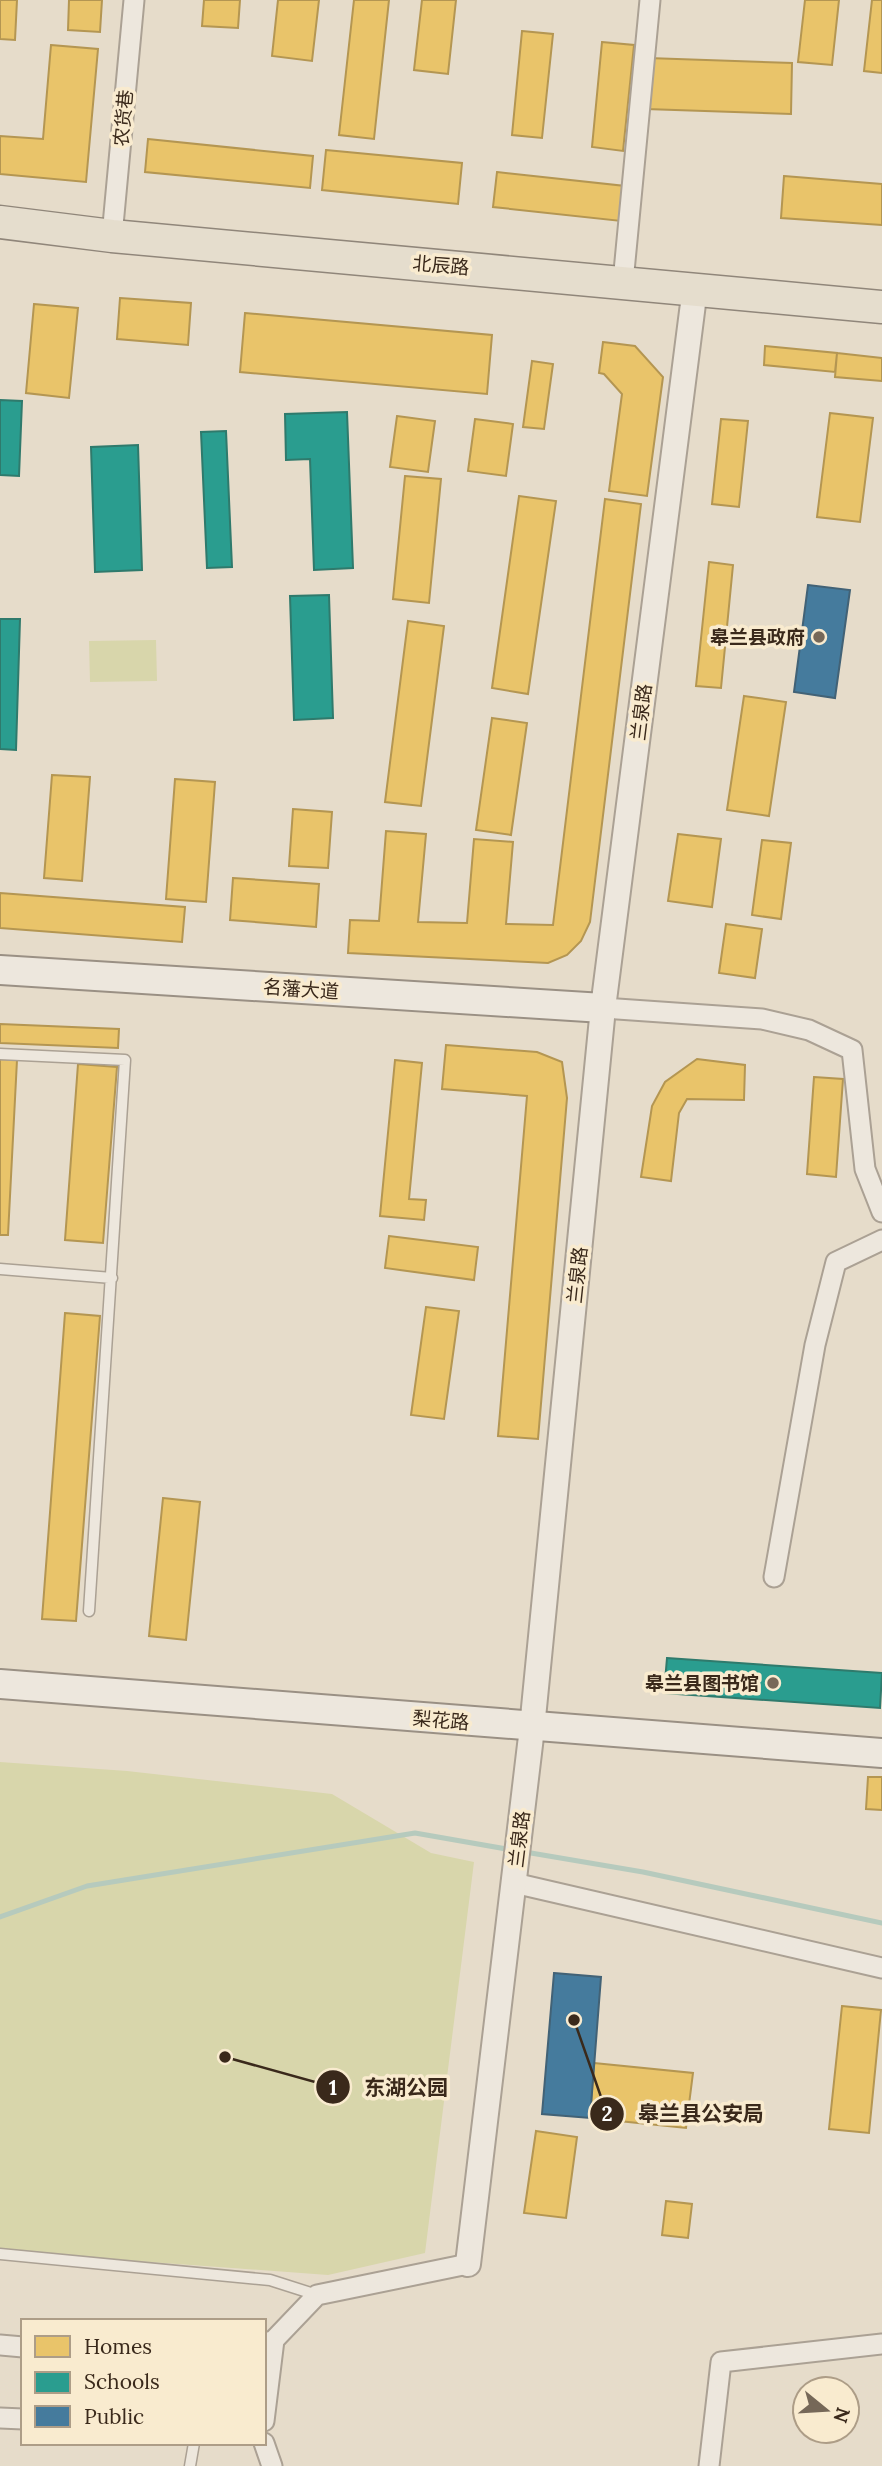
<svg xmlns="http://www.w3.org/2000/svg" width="882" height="2466" font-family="Lora,'Noto Sans SC',serif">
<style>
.green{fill:#d8d6ab}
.homes{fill:#e9c46a;stroke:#b49652;stroke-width:2}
.schools{fill:#2a9d8f;stroke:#2f7a6c;stroke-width:2}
.public{fill:#457b9d;stroke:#426276;stroke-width:2}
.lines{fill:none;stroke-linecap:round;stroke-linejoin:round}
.stream{stroke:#b6cabd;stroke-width:5}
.service-casing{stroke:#aba194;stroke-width:13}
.minor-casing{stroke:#aba194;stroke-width:23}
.tertiary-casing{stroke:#aba194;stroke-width:28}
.secondary-casing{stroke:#9a9084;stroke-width:32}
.primary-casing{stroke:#90867a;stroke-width:35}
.service{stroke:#ede7dd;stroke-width:10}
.minor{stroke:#ede7dd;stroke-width:19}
.tertiary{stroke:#ede7dd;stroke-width:24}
.secondary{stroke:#ede7dd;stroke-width:28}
.primary{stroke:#e5ddcd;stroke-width:32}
.poi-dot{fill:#766858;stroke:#f9ebcf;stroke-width:2.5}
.labels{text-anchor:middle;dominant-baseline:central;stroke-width:7;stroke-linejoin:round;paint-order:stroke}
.street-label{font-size:19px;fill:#3a291b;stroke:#f9ebcf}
.poi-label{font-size:19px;font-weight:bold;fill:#3a291b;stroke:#f9ebcf;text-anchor:end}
.leader{fill:none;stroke:#3a291b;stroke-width:2.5}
.callout-dot{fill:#3a291b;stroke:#f9ebcf;stroke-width:2.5}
.mark-label{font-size:21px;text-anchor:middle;font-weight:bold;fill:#fff}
.callout-label{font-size:21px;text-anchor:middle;font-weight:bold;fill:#3a291b;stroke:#f9ebcf;stroke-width:7;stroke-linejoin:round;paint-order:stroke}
</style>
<rect width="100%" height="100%" fill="#e6dcca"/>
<path class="green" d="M156,640L157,681L90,682L89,641Z
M0,1762L127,1771L332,1794L431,1853L474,1862L425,2253L328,2275L0,2251Z"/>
<path class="homes" d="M0,0H17L15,40L0,39Z
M69,0H102L100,32L68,30Z
M204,0H240L238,28L202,26Z
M278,0H319L312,61L272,56Z
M354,0H389L374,139L339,135Z
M422,0H456L448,74L414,70Z
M805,0H839L832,65L798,62Z
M872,0H882V73L864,71Z
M522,31L553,34L542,138L512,135Z
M602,42L634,45L623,151L592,147Z
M51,45L98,49L86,182L0,174V136L43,139Z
M648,58L792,63L791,114L646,109Z
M148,139L313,156L310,188L145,172Z
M326,150L462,163L458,204L322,190Z
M497,172L625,186L621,221L493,207Z
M784,176L882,184V225L781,218Z
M120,298L191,303L188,345L117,339Z
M34,304L78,308L69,398L26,393Z
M245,313L492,335L487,394L240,372Z
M603,342L635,346L663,377L647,496L609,491L622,394L604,374L599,373Z
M765,346L837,353L835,372L764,365Z
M837,353L882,358V381L835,377Z
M532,361L553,364L544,429L523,427Z
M830,413L873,418L860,522L817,517Z
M397,416L435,421L428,472L390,467Z
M475,419L513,424L506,476L468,471Z
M721,419L748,421L739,507L712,504Z
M405,476L441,479L429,603L393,599Z
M519,496L556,501L528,694L492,688Z
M605,499L641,504L590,922L581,941L567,955L548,963L348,953L350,920L379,921L386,831L426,834L418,922L467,923L474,839L513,842L506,924L553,925Z
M709,562L733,565L721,688L696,686Z
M408,621L444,626L421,806L385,802Z
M744,696L786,702L769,816L727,810Z
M492,718L527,723L511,835L476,830Z
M52,775L90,777L82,881L44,878Z
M175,779L215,782L206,902L166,899Z
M293,809L332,812L328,868L289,866Z
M678,834L721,839L712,907L668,901Z
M762,840L791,843L781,919L752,915Z
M233,878L319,884L316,927L230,920Z
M0,893L185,907L182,942L0,928Z
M726,924L762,929L755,978L719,973Z
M0,1024L119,1029L118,1048L0,1043Z
M446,1045L537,1052L562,1062L567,1098L538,1439L498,1436L527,1096L442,1089Z
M0,1059L17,1060L8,1235H0Z
M697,1059L745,1065L744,1100L687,1099L679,1113L671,1181L641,1177L652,1106L665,1082Z
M395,1060L422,1063L409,1199L426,1200L424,1220L380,1216Z
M78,1064L117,1067L103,1243L65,1240Z
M814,1077L843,1079L836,1177L807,1174Z
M389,1236L478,1247L474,1280L385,1268Z
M426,1307L459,1311L444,1419L411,1415Z
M65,1313L100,1316L76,1621L42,1619Z
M163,1498L200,1502L186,1640L149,1636Z
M868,1777H882V1810L866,1809Z
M842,2006L881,2010L869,2133L829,2129Z
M594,2063L693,2073L686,2128L590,2118Z
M536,2131L577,2137L566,2218L524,2213Z
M666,2201L692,2204L688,2238L662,2235Z"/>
<path class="schools" d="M0,400L22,401L19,476L0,475Z
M347,412L353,568L314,570L310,459L286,460L285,414Z
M226,431L232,567L207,568L201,432Z
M138,445L142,570L95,572L91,447Z
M329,595L333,718L294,720L290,596Z
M0,619H20L16,750L0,749Z
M667,1658L882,1673L880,1708L664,1693Z"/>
<path class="public" d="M808,585L850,590L835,698L794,692Z
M554,1973L601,1977L590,2118L542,2114Z"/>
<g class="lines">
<path class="stream" d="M525,1852L643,1872L882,1923
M0,1917L87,1886L415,1833L512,1850"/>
<defs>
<path id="service" d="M0,1054L125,1060L89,1611
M0,1269L112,1278
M0,2254L270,2280L317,2295
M190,2466L194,2443"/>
<path id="minor" d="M112,236L134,0
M623,282L650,0
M603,1008L762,1019L809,1030L852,1050L865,1169L882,1212
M774,1577L815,1345L836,1262L882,1240
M514,1883L882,1968
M264,2344L274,2340L317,2295L468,2264
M0,2345L23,2347
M0,2418L23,2419
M264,2421L274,2340
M264,2443L272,2466
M709,2466L721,2362L882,2344"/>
<path id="tertiary" d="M468,2264L532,1728L603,1008L695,288"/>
<path id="secondary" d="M0,970L603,1008
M0,1684L882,1753"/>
<path id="primary" d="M0,222L112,236L882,307"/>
</defs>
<use href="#service" class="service-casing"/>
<use href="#minor" class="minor-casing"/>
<use href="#tertiary" class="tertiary-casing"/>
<use href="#secondary" class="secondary-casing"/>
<use href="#primary" class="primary-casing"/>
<use href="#service" class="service"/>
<use href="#minor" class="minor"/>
<use href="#tertiary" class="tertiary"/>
<use href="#secondary" class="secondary"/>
<use href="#primary" class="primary"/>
</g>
<g class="poi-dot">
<circle cx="819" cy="637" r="7"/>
<circle cx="773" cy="1683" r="7"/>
</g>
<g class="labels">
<g class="street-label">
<text transform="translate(123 118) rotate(-85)">农货巷</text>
<text transform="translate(441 265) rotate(5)">北辰路</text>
<text transform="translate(641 712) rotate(-83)">兰泉路</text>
<text transform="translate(301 989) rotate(4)">名藩大道</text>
<text transform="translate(577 1275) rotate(-84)">兰泉路</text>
<text transform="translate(441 1720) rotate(5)">梨花路</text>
<text transform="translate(519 1839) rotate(-83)">兰泉路</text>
</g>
<g class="poi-label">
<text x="805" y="637">皋兰县政府</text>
<text x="759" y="1683">皋兰县图书馆</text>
</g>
</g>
<path class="leader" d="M225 2057L333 2087M574 2020L607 2114"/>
<g class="callout-dot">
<circle cx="225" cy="2057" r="7"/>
<circle cx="574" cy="2020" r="7"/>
<circle cx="333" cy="2087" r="18"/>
<circle cx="607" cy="2114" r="18"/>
</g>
<g class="mark-label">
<text x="333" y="2095">1</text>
<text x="607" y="2121">2</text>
</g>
<g class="callout-label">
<text x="406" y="2095">东湖公园</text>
<text x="701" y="2121">皋兰县公安局</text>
</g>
<rect x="21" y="2319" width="245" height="126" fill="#f9ebcf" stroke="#ad9d87" stroke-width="2"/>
<rect x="35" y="2336" width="35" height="21" fill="#e9c46a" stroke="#ad9d87" stroke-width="2"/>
<text x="84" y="2354" font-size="21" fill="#3a291b">Homes</text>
<rect x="35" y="2372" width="35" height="21" fill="#2a9d8f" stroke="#ad9d87" stroke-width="2"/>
<text x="84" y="2389" font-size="21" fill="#3a291b">Schools</text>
<rect x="35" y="2406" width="35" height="21" fill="#457b9d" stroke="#ad9d87" stroke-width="2"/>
<text x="84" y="2424" font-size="21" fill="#3a291b">Public</text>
<g transform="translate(826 2410) rotate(108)"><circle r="33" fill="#f9ebcf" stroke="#ad9d87" stroke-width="2"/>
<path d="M0-5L12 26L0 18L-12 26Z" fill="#766858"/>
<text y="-10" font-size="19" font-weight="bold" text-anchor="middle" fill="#3a291b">N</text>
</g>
</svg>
